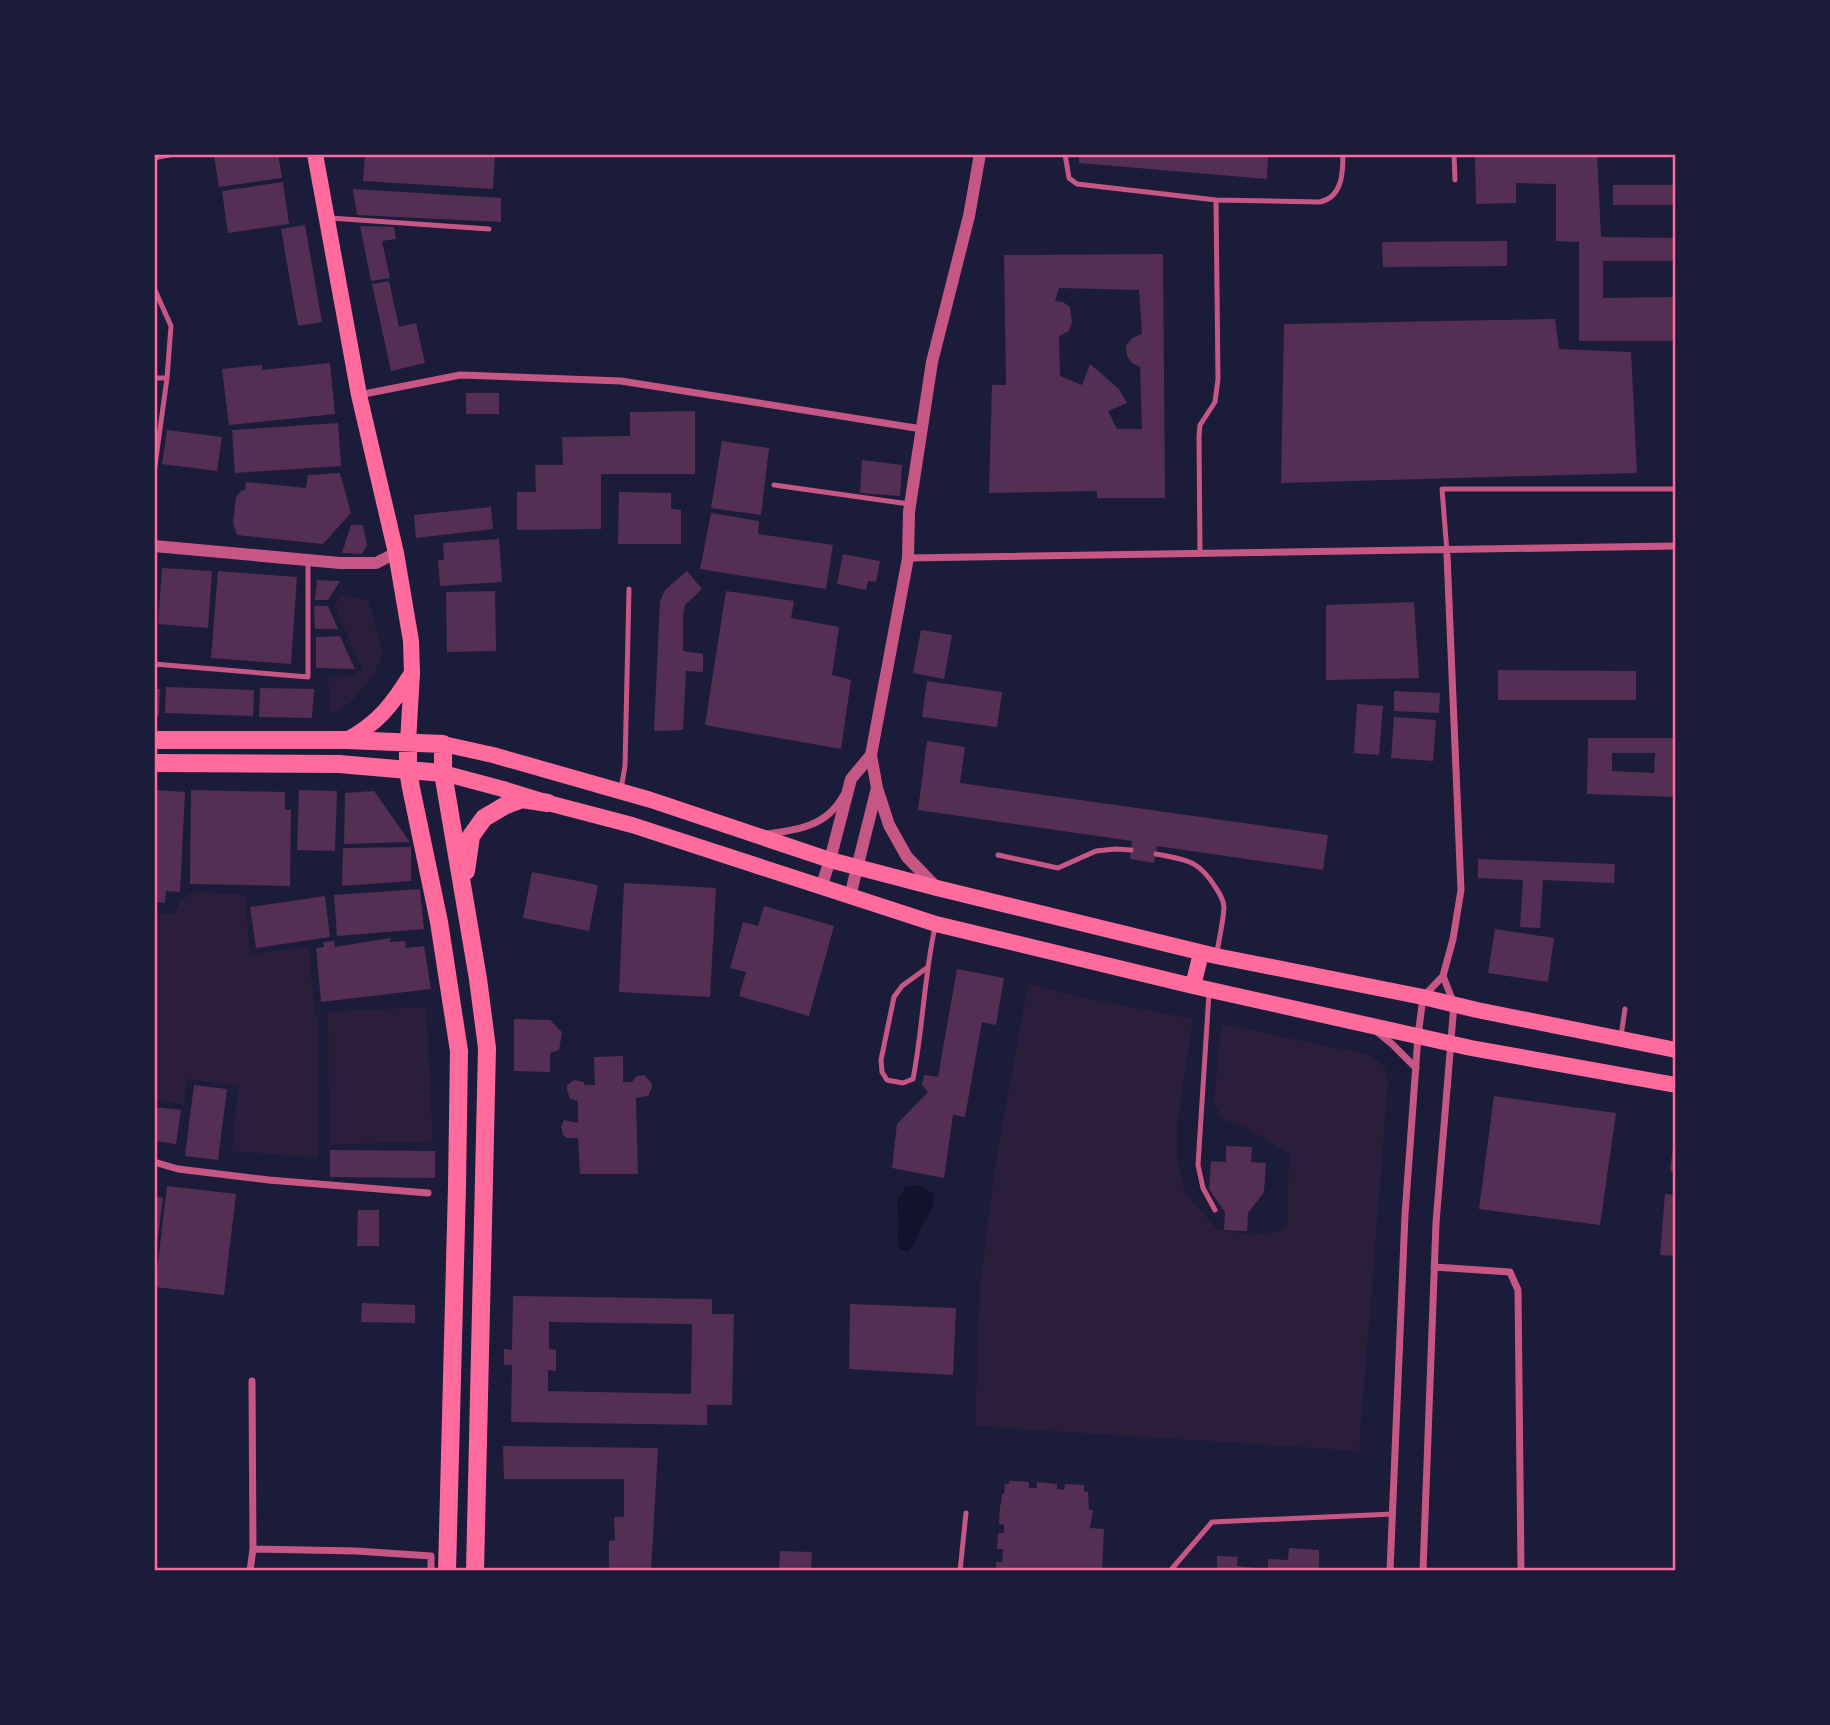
<svg xmlns="http://www.w3.org/2000/svg" width="1830" height="1725" font-family="Commissioner,sans-serif">
<style>
.green{fill:#2a1e3b}
.water{fill:#12122b}
.building{fill:#542f53;fill-rule:evenodd}
.lines{fill:none;stroke-linecap:round;stroke-linejoin:round}
.service{stroke:#c65784;stroke-width:5}
.minor{stroke:#c65784;stroke-width:7}
.tertiary{stroke:#c65784;stroke-width:12}
.primary{stroke:#ff6b9d;stroke-width:16}
.trunk{stroke:#ff6b9d;stroke-width:18}
.neatline{fill:none;stroke:#ff6b9d;stroke-width:2.5}
</style>
<rect width="100%" height="100%" fill="#1b1b3a"/>
<path class="green" d="M341,596L368,600L383,653L373,676L352,701L331,715L328,677L355,676L362,668L334,605Z
M194,891L245,895L250,954L309,947L314,1008L318,1022V1158L232,1151L238,1086L187,1079L184,1105L154,1099V912L174,914L181,900Z
M1028,984L1084,998L1193,1019L1177,1126V1159L1185,1193L1218,1230L1253,1235L1281,1231L1287,1224L1289,1154L1249,1129L1224,1120L1214,1104L1221,1024L1370,1055L1385,1067L1388,1083L1359,1451L975,1426L980,1285L996,1160Z
M426,1007L433,1141L329,1145L328,1012Z"/>
<path class="water" d="M914,1185L924,1187L933,1194C935,1214 926,1215 919,1231C914,1242 919,1240 908,1251L900,1249L897,1243L899,1225L897,1203L905,1187Z"/>
<path class="building" d="M227,154H278L282,178L219,187L214,156Z
M365,154H495L493,189L363,181Z
M1079,154H1268L1267,179L1079,163Z
M1475,154H1597L1601,237L1676,238V261H1603V298L1676,297V341H1579V242L1556,241V184L1516,183V203L1476,204Z
M283,182L289,224L228,233L222,191Z
M1613,185H1676V205H1613Z
M353,189L501,198V222L357,215Z
M305,225L322,322L298,326L281,229Z
M360,226L394,227L396,239L382,241L390,278L371,281Z
M1507,241V266L1383,267L1382,242Z
M1163,254L1165,498H1097V491L989,493L992,385H1006L1004,255ZM1059,288L1139,290L1142,334L1132,338L1126,346L1127,356L1132,363L1140,367L1142,429H1117L1108,411L1127,403L1119,389L1090,364L1082,385L1060,376L1059,336L1069,331L1072,322L1070,307L1063,302L1055,301Z
M389,281L399,327L416,323L425,363L391,371L372,284Z
M1555,319L1559,349L1631,352L1637,473L1281,483L1284,324Z
M1673,361H1676V442H1673Z
M330,363L335,414L229,425L222,369L262,365V370Z
M466,393H499V414H466Z
M695,411V474H601V529L517,530V492H536L535,465H563L562,437L630,436V412Z
M338,423L341,466L235,473L232,430Z
M167,430L222,437L217,471L162,464Z
M722,441L769,448L761,515L711,508Z
M862,460L902,465L900,496L860,493Z
M340,473L351,513L323,544L237,535L233,523L236,497L241,491L245,490L246,482L306,488L308,475Z
M619,492L671,493V509L681,510V544H618Z
M491,507L493,529L416,538L414,515Z
M711,513L759,521L758,534L833,545L826,589L700,569Z
M351,525H363L367,545L362,554L342,553Z
M499,539L502,582L440,586L438,560H444L443,543Z
M843,554L880,561L876,582L868,581L866,590L837,584Z
M162,568L212,571L208,628L158,624Z
M218,571L297,577L291,664L211,658Z
M687,571L702,589L685,605L683,615V651L703,654V672L686,671L683,730L654,731L660,601L665,590Z
M317,580L340,581L328,600H315Z
M495,591L496,651L447,652L446,592Z
M726,591L794,601L791,618L839,627L832,675L851,680L841,749L705,725Z
M1414,602L1419,678L1326,680V605Z
M314,606H328L338,629H315Z
M921,630L952,635L944,679L913,673Z
M340,636L355,669L316,668V637Z
M1498,670L1636,671V700H1498Z
M927,681L1002,692L997,727L922,717Z
M166,687L254,690L253,716L165,713Z
M260,688L314,689L312,718L259,717Z
M154,689H160L159,716L154,715Z
M1394,691L1440,693L1439,713L1394,711Z
M1357,704L1383,706L1379,755L1354,753Z
M1394,717L1436,720L1433,761L1391,758Z
M1588,738H1676V797L1587,794ZM1612,753H1655L1654,773L1612,771Z
M927,741L965,747L960,783L1328,835L1323,870L1157,846L1154,863L1130,859L1132,841L918,810Z
M154,790L185,792L180,892L166,891L165,903L154,902Z
M191,790L285,792V810H291L290,886L190,884Z
M299,790L337,791L335,851L297,850Z
M374,791L410,842L344,844L345,793Z
M411,847V881L342,886L343,848Z
M1478,859L1615,864L1614,883L1543,880L1540,928L1520,927L1523,880L1478,878Z
M532,872L598,885L589,931L523,918Z
M624,883L716,888L710,997L619,992Z
M420,889L424,929L337,936L334,895Z
M325,896L330,937L256,948L250,907Z
M764,906L834,926L809,1016L739,996L746,972L730,968L743,922L758,926Z
M1495,929L1554,938L1548,982L1488,973Z
M390,938V942L405,941L406,948L424,946L431,989L321,1002L316,948L324,947L323,942L334,941L335,947Z
M957,969L1004,978L996,1025L982,1022L965,1117L953,1115L944,1178L892,1168L897,1124L928,1092L922,1085L924,1075L938,1077Z
M514,1019L550,1020L562,1032L559,1050L550,1053V1072L514,1071Z
M623,1056V1082H632L637,1076L644,1075L651,1082L652,1087L648,1096L636,1098L638,1174H580L578,1138H567L563,1135L561,1127L564,1120L578,1123V1101L570,1099L567,1090V1085L574,1080L583,1082L585,1085H595L594,1057Z
M194,1085L227,1089L218,1160L185,1156Z
M1494,1096L1616,1113L1600,1225L1479,1209Z
M154,1107L181,1110L176,1144L154,1141Z
M1674,1138H1676V1172L1670,1171Z
M1226,1146L1252,1147L1251,1162L1266,1163L1264,1192L1248,1213L1247,1231L1224,1230L1225,1212L1209,1189L1211,1161L1226,1162Z
M330,1150L435,1151V1178L330,1177Z
M167,1186L236,1194L224,1295L155,1287Z
M1665,1194L1676,1195V1256L1660,1255Z
M154,1196L163,1198L156,1252H154Z
M358,1210H379V1246H357Z
M513,1296L712,1299V1314H734L732,1405H707V1425L511,1422L512,1365H504V1349L512,1350ZM549,1322L692,1324L691,1394L548,1391V1370L556,1371V1350L549,1349Z
M362,1303L415,1305V1323L361,1322Z
M850,1304L956,1308L953,1375L849,1369Z
M503,1446L658,1448L651,1571H609V1541L615,1540L614,1517H624V1479H504Z
M1009,1481L1029,1482V1488H1037V1482L1057,1484V1489L1064,1490L1065,1484L1084,1485V1491L1088,1492L1089,1510H1093L1090,1528L1104,1529L1102,1571H996V1562H1002L1003,1549H997L998,1533H1004V1525L999,1524L1000,1505H1001L1002,1494H1004L1005,1484H1009Z
M1289,1548L1319,1550V1571H1268V1559L1288,1560Z
M780,1551L812,1552L811,1571H779Z
M1217,1556L1238,1557L1237,1566L1267,1569V1571H1217Z"/>
<g class="lines">
<path class="service" d="M1065,154L1069,178L1077,184L1216,200L1320,202C1342,197 1343,174 1343,154
M1454,154L1455,180
M154,158L174,154
M330,218L489,229
M154,288L171,326L167,378H154
M154,473L167,378
M774,485L909,504
M1447,552L1442,489H1676
M1200,553L1199,436L1200,425L1215,402L1218,379L1216,200
M154,664L308,677V561
M621,789L625,766L629,589
M1156,854C1186,860 1198,859 1216,888C1220,894 1224,901 1224,908C1223,923 1219,938 1217,953
M998,855L1058,868L1096,851L1116,849L1131,850
M928,967L902,986L894,997L881,1060L882,1072L887,1080L903,1083L913,1079C923,1028 924,977 935,927
M1209,993L1198,1165L1203,1188L1215,1210
M1621,1036L1625,1009
M960,1571L966,1513
M1170,1571L1212,1522L1393,1514"/>
<path class="minor" d="M359,395L460,375L621,381L922,429
M908,558L1676,546
M767,834C798,830 827,826 843,796
M1376,1031L1392,1044L1416,1068
M154,1162L178,1169L269,1180L428,1193
M1434,1267L1510,1272L1518,1290L1521,1571
M253,1549L356,1551L431,1556V1571
M250,1571L253,1549L252,1381
M1390,1571L1405,1215L1418,1036L1423,997L1443,976L1453,939L1461,890L1447,555
M1423,1571L1436,1223L1454,1004L1443,976"/>
<path class="tertiary" d="M154,546L340,563H376L396,553
M877,788L889,825L907,857L937,888
M821,888L830,860L851,779L871,755L908,558L909,512L932,362L969,216L980,154
M850,896L877,788L871,755"/>
<path class="primary" d="M315,154L359,395L396,553L411,641L412,673L408,742
M347,740C378,723 392,705 410,676
M443,744L493,755L651,800L830,860L937,888L1216,956L1423,997L1477,1010L1676,1050
M443,773L503,789L548,803L632,825L936,924L1193,986L1471,1048L1676,1085
M1193,986L1201,953"/>
<path class="trunk" d="M154,740H347L443,744V773L478,979L487,1048L475,1571
M408,742V770L411,788L439,922L459,1051L457,1186L447,1571
M154,763L339,764L443,773
M466,871L471,836L484,818L506,805L522,799L548,803"/>
</g>
<rect width="1830" height="1725" fill="none" stroke="#1b1b3a" stroke-width="312"/>
<rect x="156" y="156" width="1518" height="1413" class="neatline"/>
</svg>
